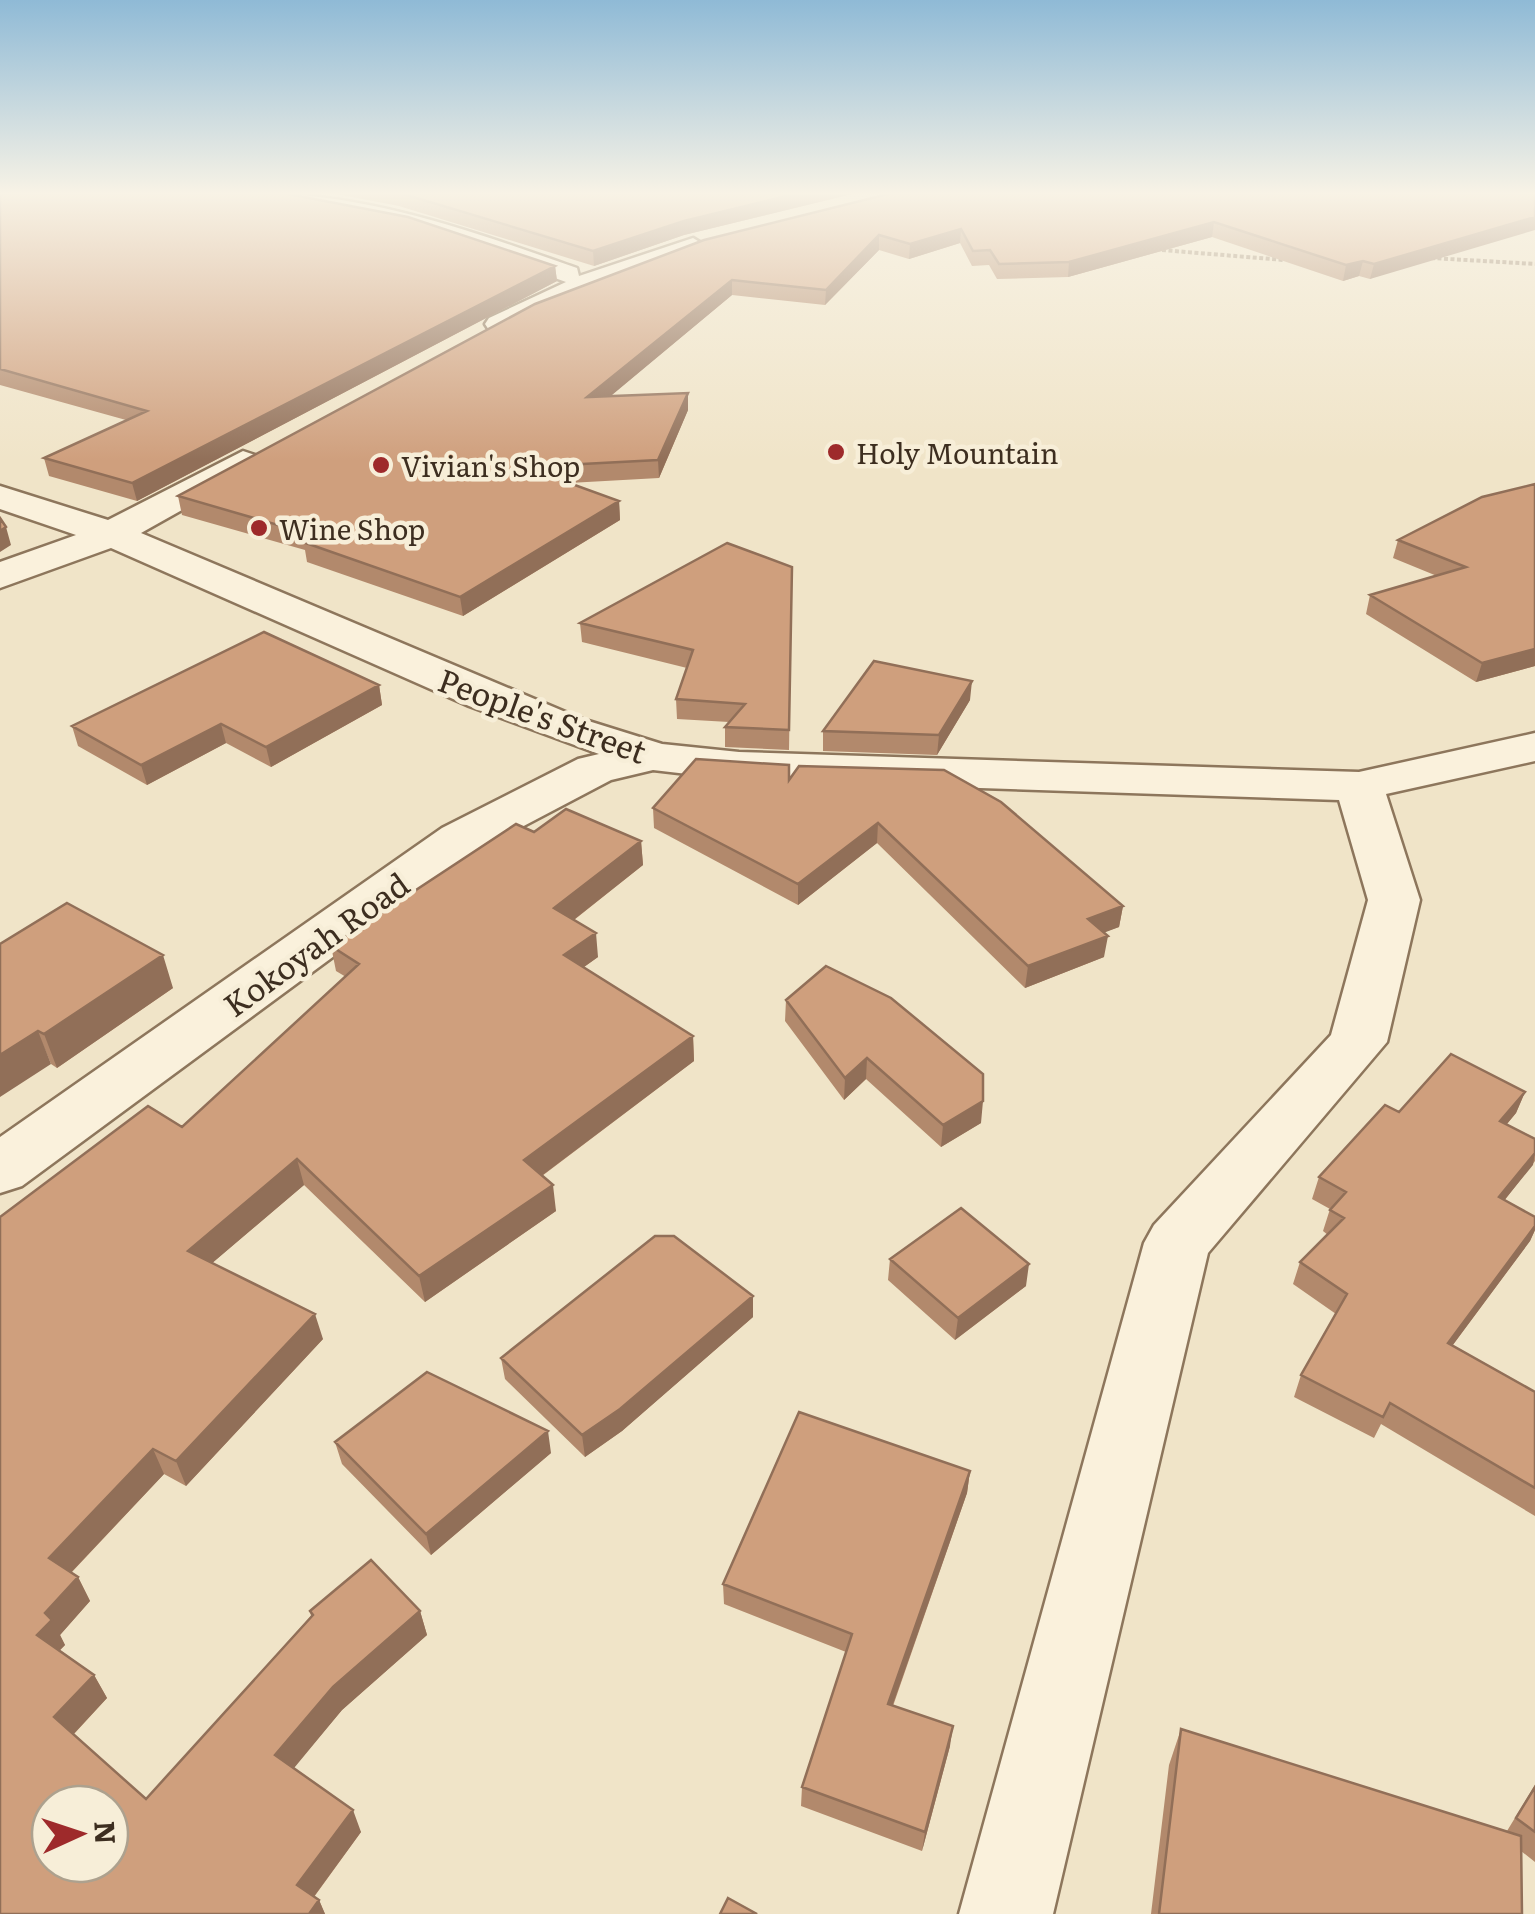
<svg xmlns="http://www.w3.org/2000/svg" width="1535" height="1914" font-family="Literata,serif">
<style>
.lines{fill:none;stroke-linecap:round;stroke-linejoin:round}
.street-casing{stroke:#8d765c;stroke-width:5}
.path{stroke:#8d765c;stroke-width:4;stroke-dasharray:4 2.5;stroke-linecap:butt}
.street{fill:#faf1dc;fill-rule:evenodd}
.wall{fill:#b2896c}
.shaded-wall{fill:#916f58}
.building{fill:#cf9f7d;stroke:#916f58;stroke-width:2.5;fill-rule:evenodd}
.poi-dot{fill:#9e2a2b;stroke:#f7eed8;stroke-width:4}
.labels{text-anchor:middle;dominant-baseline:central;stroke-width:9;stroke-linejoin:round;paint-order:stroke}
.far-poi-label{font-size:28px;fill:#3d2e20;stroke:#f7eed8;text-anchor:start}
.street-label{font-size:32px;fill:#3d2e20;stroke:#f7eed8}
</style>
<rect width="100%" height="100%" fill="#f0e4c8"/>
<g class="lines">
<defs>
<path id="street" d="M255,193C368,193 471,231 577,268L579,276L693,238L706,246L702,252L606,285L500,333L489,330L485,324L489,318L566,282L420,230L267,200Z
M243,451L255,455L261,462L255,469L141,533L582,719L662,744L739,752L1359,772L1535,733V761L1386,794L1420,900L1387,1042L1208,1253L1053,1914H959L1144,1243L1154,1225L1331,1035L1368,900L1339,800L739,780L653,770L611,780L478,850L22,1186L0,1193V1137L442,828L578,759L599,754L469,706L111,548L0,588V562L76,535L0,509V486L108,520Z"/>
</defs>
<use href="#street" class="street-casing"/>
<path class="path" d="M1162,250L1284,260
M1431,258L1535,264"/>
<use href="#street" class="street"/>
</g>
<path class="wall" d="M0,193L555,266L557,281L137,501L49,476L44,458L126,420L0,385Z
M331,193H856L684,235L594,266L399,206Z
M892,193H1535L1370,279L1359,276L1343,281L1212,237L1068,277L997,279L989,265L972,266L960,243L909,259L879,250L825,305L732,295L610,396L688,393V410L659,478L569,483L619,501L620,520L463,616L307,562L305,550L182,515L178,496Z
M1535,484V666L1476,682L1366,614L1370,595L1437,576L1393,558L1398,540Z
M792,567L789,750L725,747V727L729,722L677,719L676,699L687,668L582,642L580,623Z
M379,685L382,705L271,767L226,743L147,785L78,746L72,726Z
M970,700L937,755L823,751V731Z
M789,780L1123,906L1119,927L1104,932V957L1025,988L877,843L798,905L654,828L653,808Z
M534,832L641,841L643,865L574,920L598,957L584,967L693,1036L694,1061L542,1176L556,1211L425,1302L304,1185L212,1263L323,1339L186,1486L164,1474L71,1573L78,1577L90,1601L60,1635L65,1645L60,1650L94,1675L107,1698L74,1734L146,1799L311,1616L310,1611H420L427,1635L342,1710L293,1768L361,1832L314,1897L319,1900L325,1914H0V1217L182,1127L346,977L336,971L331,946Z
M0,944L173,988L57,1068L51,1064Z
M786,1000L981,1123L941,1147L866,1079L844,1100L785,1021Z
M1525,1092L1516,1113L1507,1124L1535,1139V1161L1504,1201L1535,1217V1230L1530,1241L1452,1346L1535,1392V1516L1381,1424L1374,1438L1294,1397L1301,1375L1336,1314L1293,1284L1300,1262L1328,1235L1323,1231L1330,1209L1312,1199L1319,1177L1399,1112Z
M890,1259L1026,1286L955,1340L888,1280Z
M753,1296V1317L622,1431L585,1457L505,1379L501,1358Z
M335,1442L551,1453L431,1555L342,1464Z
M970,1471L967,1493L893,1706L950,1746L922,1851L801,1806L802,1787L846,1652L724,1604L723,1584Z
M1181,1729L1507,1831L1535,1785V1862L1521,1851L1522,1914H1151L1169,1765Z"/>
<path class="shaded-wall" d="M799,193H856L684,235L594,266L593,251L684,221Z
M1535,217V230L1370,279L1374,264Z
M1214,222L1212,237L1068,277L1069,262Z
M961,229L960,243L909,259L910,244Z
M879,235V250L825,305L826,290Z
M1363,261L1359,276L1343,281L1346,265Z
M555,266L557,281L137,501L132,483Z
M732,280V295L588,415L587,397Z
M688,393V410L659,478L658,460Z
M619,501L620,520L463,616L460,597Z
M6,527L11,545L0,552V531Z
M1535,649V666L1476,682L1482,663Z
M972,681L970,700L937,755L939,735Z
M379,685L382,705L271,767L266,747Z
M221,724L226,743L147,785L141,765Z
M878,823L877,843L798,905V884Z
M641,841L643,865L557,933L554,908Z
M1123,906L1119,927L1085,940L1088,919Z
M596,933L598,957L567,979L564,955Z
M1108,936L1104,957L1025,988L1028,966Z
M163,955L173,988L57,1068L44,1034Z
M38,1031L51,1064L0,1097V1055Z
M693,1036L694,1061L528,1186L524,1160Z
M867,1058L866,1079L844,1100L845,1078Z
M1525,1092L1516,1113L1491,1143L1500,1121Z
M983,1101L981,1123L941,1147L943,1125Z
M1535,1153L1533,1165L1489,1219L1499,1197Z
M297,1159L304,1185L197,1276L188,1251Z
M553,1185L556,1211L425,1302L419,1276Z
M1535,1226V1230L1530,1241L1438,1365L1448,1343Z
M1029,1264L1026,1286L955,1340L958,1318Z
M753,1296V1317L622,1431L585,1457L582,1435Z
M315,1314L323,1339L186,1486L176,1461Z
M548,1431L551,1453L431,1555L426,1534Z
M153,1449L164,1474L62,1582L49,1558Z
M970,1471L967,1493L886,1724L888,1704Z
M78,1577L90,1601L60,1635L65,1645L51,1659L37,1635L45,1613Z
M420,1611L427,1635L342,1710L285,1779L275,1755L333,1687Z
M94,1675L107,1698L68,1740L54,1717Z
M953,1726L950,1746L922,1851L925,1832Z
M353,1810L361,1832L307,1906L297,1885Z
M319,1900L325,1914H309Z"/>
<path class="building" d="M0,193H283L408,217L555,266L132,483L44,458L147,411L0,369Z
M400,193H799L684,221L593,251Z
M892,193H1535V217L1374,264L1363,261L1346,265L1214,222L1069,262L999,264L990,250L973,251L961,229L910,244L879,235L826,290L732,280L587,397L688,393L658,460L525,467L619,501L460,597L303,542L316,536L178,496L535,304L704,240Z
M1535,484V649L1482,663L1370,595L1466,567L1398,540L1482,497Z
M0,518L6,527L0,531Z
M727,543L792,567L789,730L725,727L745,704L676,699L693,650L580,623Z
M264,632L379,685L266,747L221,724L141,765L72,726Z
M874,661L972,681L939,735L823,731Z
M696,759L789,765V780L799,766L944,770L1001,802L1123,906L1088,919L1108,936L1028,966L878,823L798,884L653,808Z
M566,809L641,841L554,908L596,933L564,955L693,1036L524,1160L553,1185L419,1276L297,1159L188,1251L315,1314L176,1461L153,1449L49,1558L78,1577L45,1613L52,1620L37,1635L94,1675L54,1717L146,1799L313,1615L310,1611L371,1560L420,1611L333,1687L275,1755L353,1810L297,1885L319,1900L309,1914H0V1217L148,1106L182,1127L359,964L331,946L516,824L534,832ZM50,1804H110V1864H50Z
M67,903L163,955L44,1034L38,1031L0,1055V944Z
M826,966L891,998L983,1074V1101L943,1125L867,1058L845,1078L786,1000Z
M1451,1054L1525,1092L1500,1121L1535,1139V1153L1499,1197L1535,1217V1226L1448,1343L1535,1392V1488L1390,1403L1383,1417L1301,1375L1347,1294L1300,1262L1344,1218L1330,1210L1346,1192L1319,1177L1385,1105L1399,1112Z
M961,1208L1029,1264L958,1318L890,1259Z
M655,1236H674L753,1296L620,1409L582,1435L501,1358Z
M427,1372L548,1431L426,1534L335,1442Z
M799,1412L970,1471L888,1704L953,1726L925,1832L802,1787L852,1634L723,1584Z
M1181,1729L1521,1836L1522,1914H1159Z
M1535,1787V1832L1516,1818Z
M728,1898L757,1914H720Z"/>
<linearGradient id="sky" x2="0" y2="1"><stop stop-color="#8fbad6"/><stop offset="0.42" stop-color="#f8f3e6"/><stop offset="1" stop-color="#f8f3e6" stop-opacity="0"/></linearGradient>
<rect width="1535" height="461" fill="url(#sky)"/>
<g class="poi-dot">
<circle cx="836" cy="452" r="10"/>
<circle cx="381" cy="465" r="10"/>
<circle cx="259" cy="528" r="10"/>
</g>
<g class="labels">
<g class="far-poi-label">
<text x="856" y="452">Holy Mountain</text>
<text x="401" y="465">Vivian's Shop</text>
<text x="279" y="528">Wine Shop</text>
</g>
<g class="street-label">
<text transform="translate(543 714) rotate(20)">People's Street</text>
<text transform="translate(315 943) rotate(-36)">Kokoyah Road</text>
</g>
</g>
<g transform="translate(80 1834) rotate(87)"><circle r="48" fill="#f7eed8" stroke="#ada18e" stroke-width="2.5"/>
<path d="M0-8L18 38L0 25L-18 38Z" fill="#9e2a2b"/>
<text y="-15" font-size="28" font-weight="bold" text-anchor="middle" fill="#3d2e20">N</text>
</g>
</svg>
